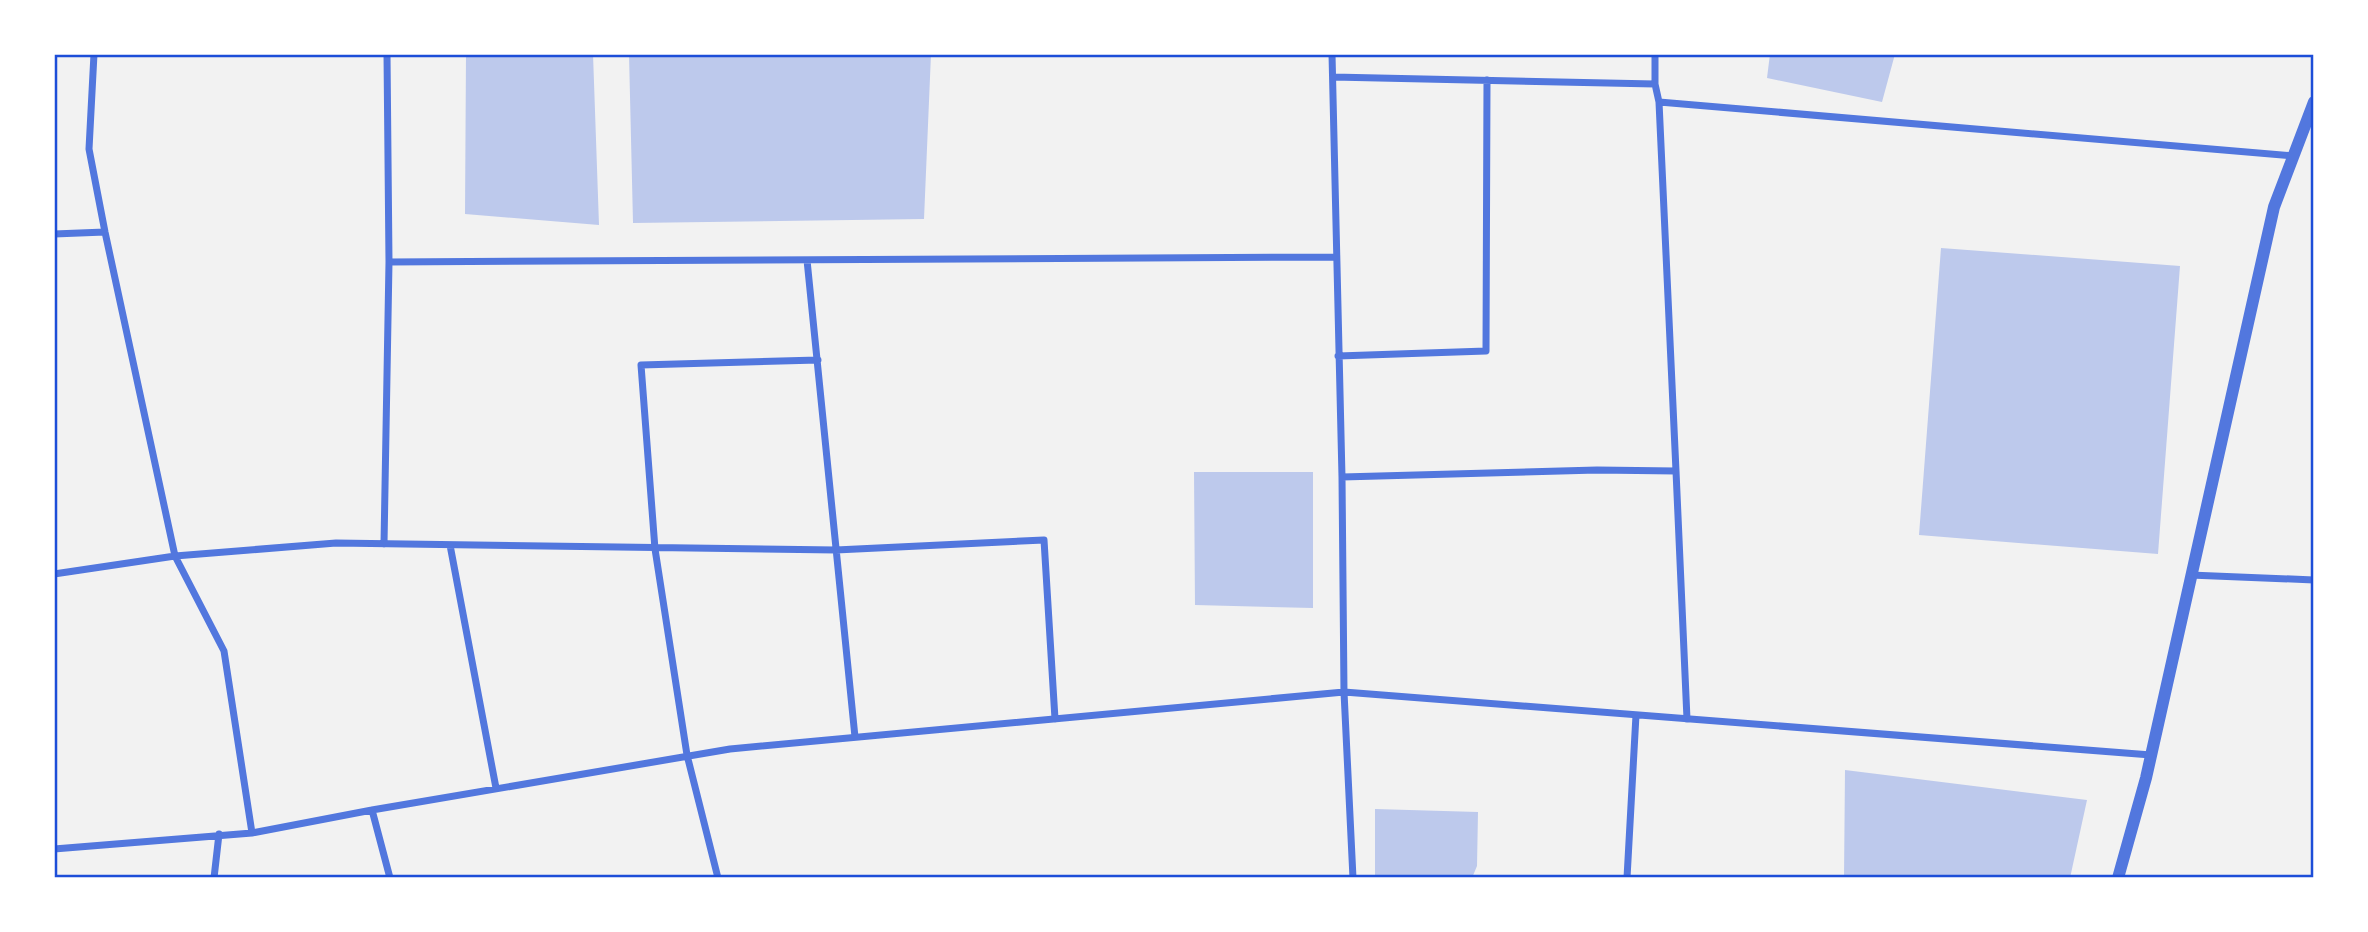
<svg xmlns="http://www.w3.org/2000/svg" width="2368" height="932" font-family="Lato,sans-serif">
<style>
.building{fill:#bdc9ec}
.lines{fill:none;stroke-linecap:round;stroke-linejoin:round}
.minor{stroke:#5277de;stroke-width:7}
.tertiary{stroke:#5277de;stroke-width:12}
.neatline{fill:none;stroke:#1d4ed8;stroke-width:2.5}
</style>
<rect width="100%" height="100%" fill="#f2f2f2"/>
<path class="building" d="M466,54H593L599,225L465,214Z
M629,54H931L924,219L633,223Z
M1770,54H1895L1882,102L1767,78Z
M1941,248L2180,266L2158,554L1919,535Z
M1194,472H1313V608L1195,605Z
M1845,770L2087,800L2070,878H1844Z
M1375,809L1478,812L1477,866L1472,878H1375Z"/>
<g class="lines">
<path class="minor" d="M94,54L89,149L105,232L175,556L224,651L252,833
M387,54L389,262L1336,257
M1332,54L1342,477L1344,692L1353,878
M1655,54V84L1659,102L2294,156
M1333,77L1655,84
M54,234L105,232
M807,260L855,737
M1338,356L1486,351L1487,80
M1676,471L1687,719
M1342,477L1597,470L1676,471L1659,102
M384,544L389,262
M450,545L496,788
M54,574L175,556L336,543L836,550L1044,540L1055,719
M2190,575L2314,580
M372,810L390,878
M54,849L252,833L372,810L730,749L1344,692L2151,755
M214,878L219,834
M718,878L687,755L655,549L641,365L818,360
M1627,878L1636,715"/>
<path class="tertiary" d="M2118,878L2146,778L2274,207L2314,102"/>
</g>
<rect width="2368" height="932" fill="none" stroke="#ffffff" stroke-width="112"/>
<rect x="56" y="56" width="2256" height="820" class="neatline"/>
</svg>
